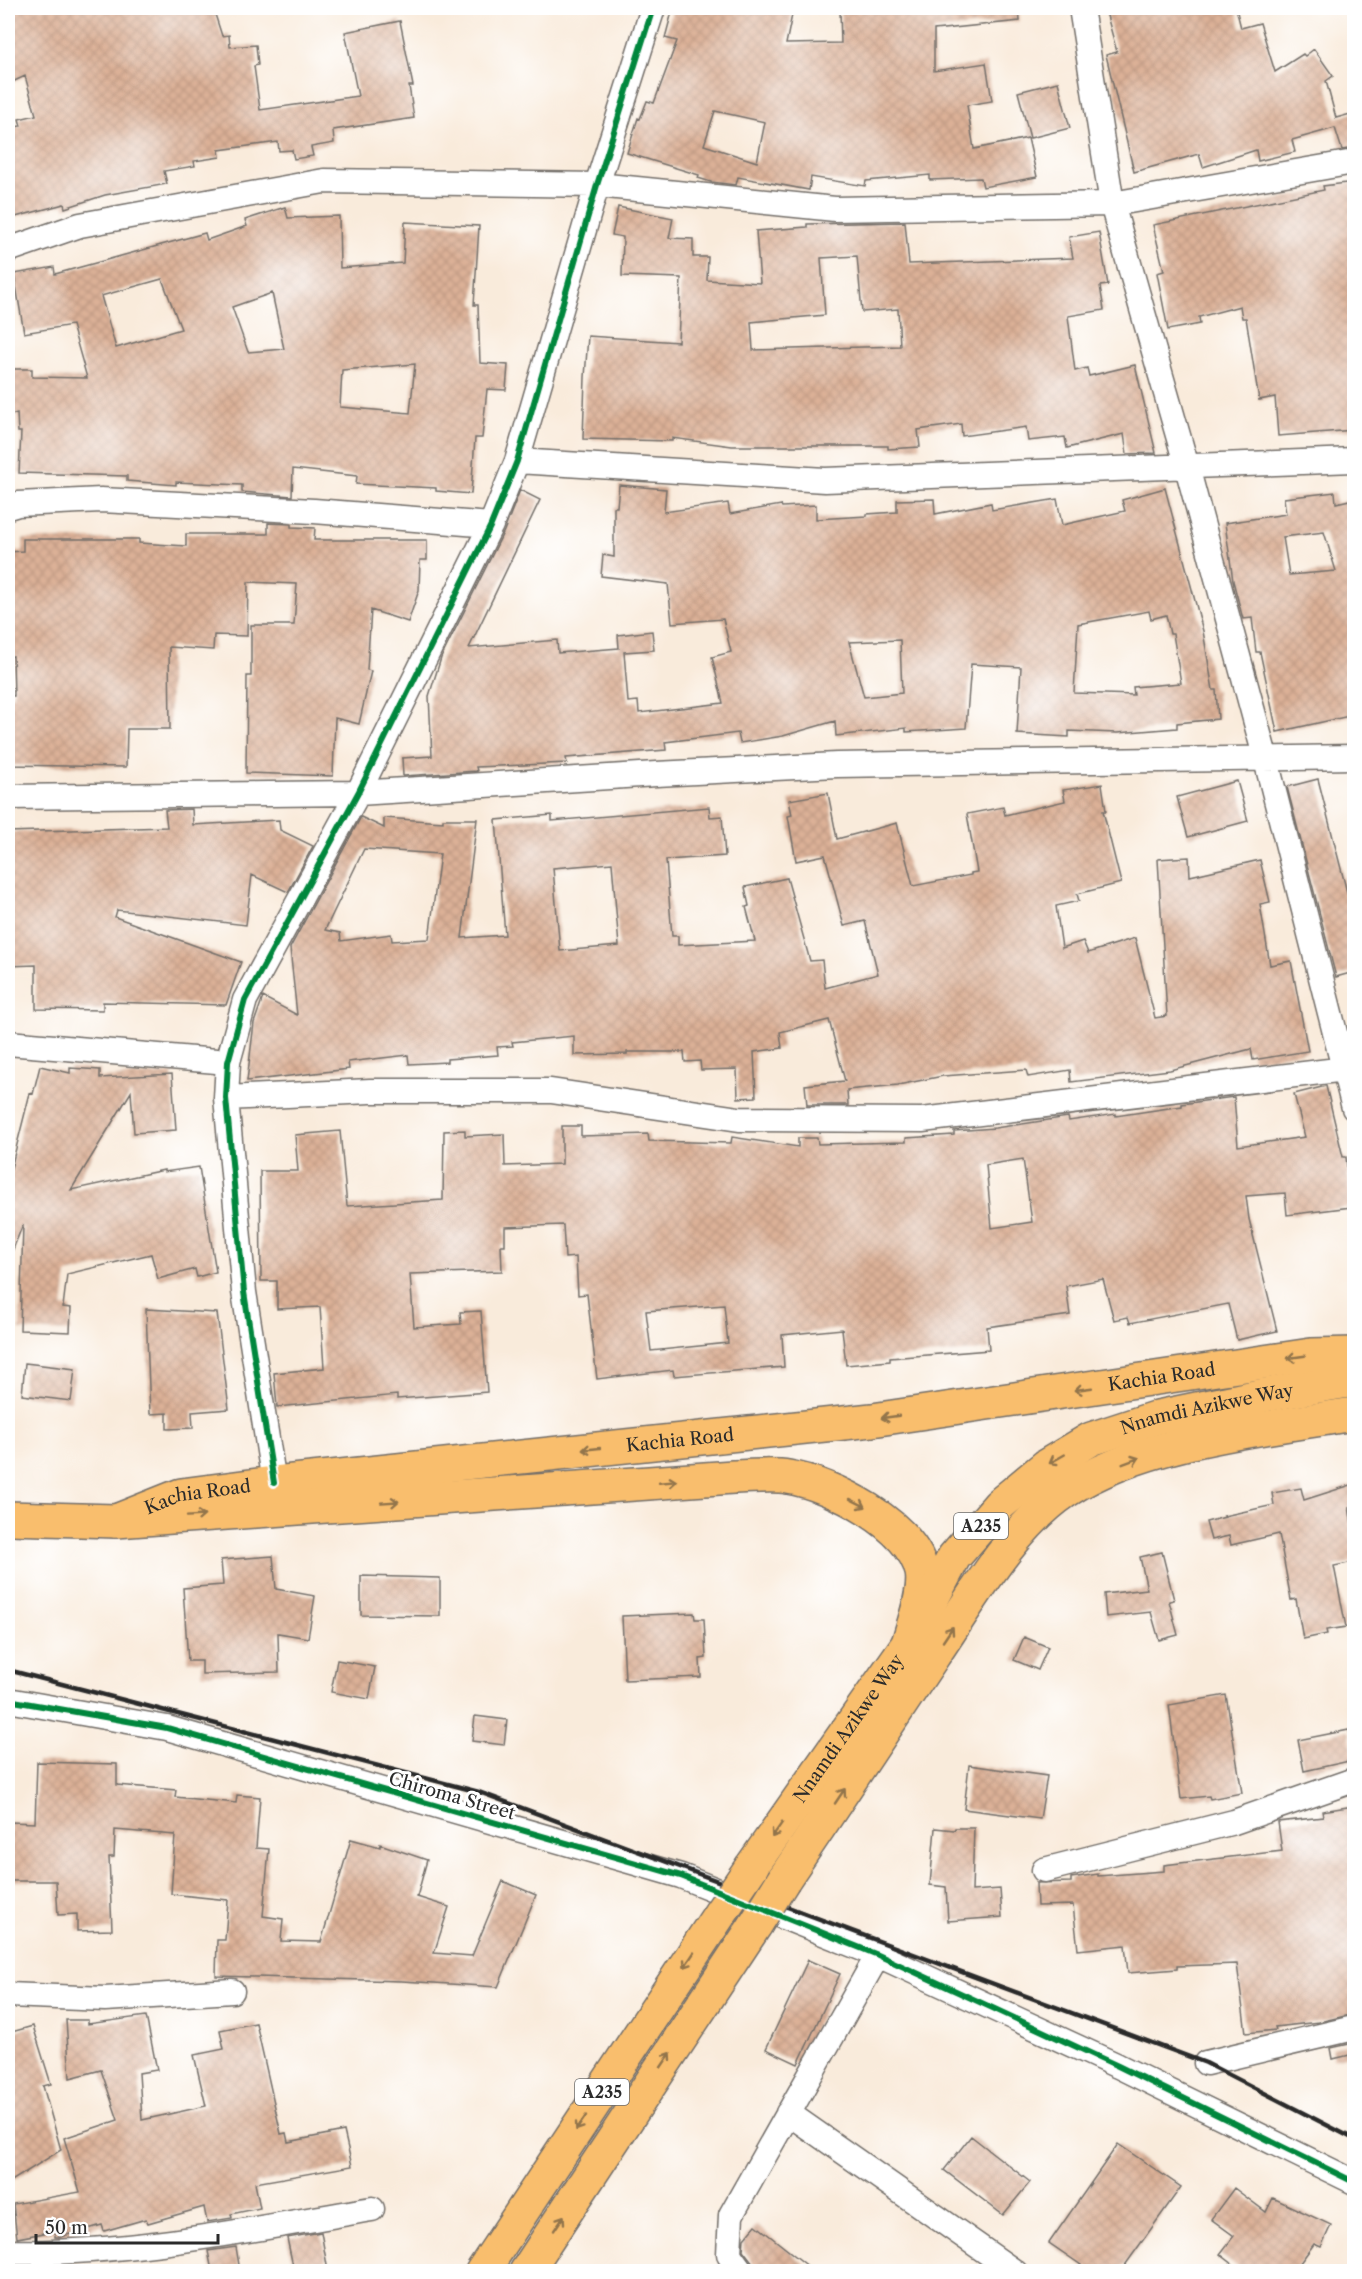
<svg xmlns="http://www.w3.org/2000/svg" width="1362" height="2279" font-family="'Libre Caslon Text',serif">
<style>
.building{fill:url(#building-cross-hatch);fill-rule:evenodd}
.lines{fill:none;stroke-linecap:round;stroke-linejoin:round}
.minor-casing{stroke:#736e69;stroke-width:27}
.primary-casing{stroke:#736e69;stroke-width:36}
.trunk-casing{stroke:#736e69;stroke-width:36}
.minor{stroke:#fff;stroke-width:24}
.primary{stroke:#f9be6d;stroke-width:33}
.trunk{stroke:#f9be6d;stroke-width:33}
.rail{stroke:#2b2b2b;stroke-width:4.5}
.trunk-bridge-casing{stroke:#736e69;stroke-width:36;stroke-linecap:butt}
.trunk-bridge{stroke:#f9be6d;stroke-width:33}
.cycleway-casing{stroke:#fff;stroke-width:10}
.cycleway{stroke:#00873e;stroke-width:6}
.oneway{stroke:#92744c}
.labels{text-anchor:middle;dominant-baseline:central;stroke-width:6;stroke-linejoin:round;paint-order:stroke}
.shield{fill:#fff;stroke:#6b6b6b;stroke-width:1.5}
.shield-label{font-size:16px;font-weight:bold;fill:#2b2b2b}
.street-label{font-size:18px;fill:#2b2b2b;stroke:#fff}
</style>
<defs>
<pattern id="building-cross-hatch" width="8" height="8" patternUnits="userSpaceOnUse" patternTransform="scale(1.5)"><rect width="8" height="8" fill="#dcb197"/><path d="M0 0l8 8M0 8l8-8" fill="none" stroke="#bd9882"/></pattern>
</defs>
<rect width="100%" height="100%" fill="#fff"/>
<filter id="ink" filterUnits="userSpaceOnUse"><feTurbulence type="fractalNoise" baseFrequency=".0167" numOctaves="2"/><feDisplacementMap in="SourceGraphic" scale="12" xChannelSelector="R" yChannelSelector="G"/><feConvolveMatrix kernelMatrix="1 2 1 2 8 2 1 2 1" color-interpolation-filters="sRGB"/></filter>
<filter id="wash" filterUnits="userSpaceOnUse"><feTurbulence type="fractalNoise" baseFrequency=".008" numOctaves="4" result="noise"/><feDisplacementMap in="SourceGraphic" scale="24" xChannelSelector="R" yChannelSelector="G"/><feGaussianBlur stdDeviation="1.35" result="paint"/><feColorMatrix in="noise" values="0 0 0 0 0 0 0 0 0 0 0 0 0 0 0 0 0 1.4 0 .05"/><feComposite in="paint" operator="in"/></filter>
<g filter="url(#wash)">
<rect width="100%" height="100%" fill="#f9ebdb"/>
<g id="blocks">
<path class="building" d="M8,8H213L222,36L229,35L230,47L256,45L258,65L254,66L260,110L358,96L345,32L400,21L413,86H409L414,118L333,130L334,143L311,147L313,156L294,159L292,150L279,151L278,142L219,150L220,157L194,161L195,166L164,171L167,184L105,195L65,208L64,204L8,219V128L21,126L19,119L36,115L25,76L8,84Z
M673,8H778L793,10L786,44L841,43L840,11L1019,8L1020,21L934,30V71L986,63L992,101L967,105L974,149L1028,138L1037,177L983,187L981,178L930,180V175L866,181L865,186L811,177L809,190L738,177L736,185L711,182L698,178L699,175L627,153L638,118L640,119L647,101L654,103L677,41L665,38ZM715,111L765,122L757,162L704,145Z
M1124,8H1236L1241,28L1260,23L1275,72L1303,54L1305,56L1314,49L1333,76L1326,81L1336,118L1354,113V148L1342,150L1335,128L1292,140L1295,152L1258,161L1256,150L1203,167L1199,154L1134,172L1106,55L1117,52L1106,12Z
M1058,82L1070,128L1030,138L1018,92Z
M1354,182V430L1278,436L1275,397L1259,400L1246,318H1242L1240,306L1199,317L1200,324L1168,330L1157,273L1164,271L1153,225L1324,190L1323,186Z
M285,207L288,218L339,216L340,268L403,263L405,222L479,226L474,305H478L480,363L508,365L506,390L487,389L482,438H475L471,494L436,491V488L356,484L357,476L293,469L292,496L242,492V485L176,482V485L127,481V476L19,473L21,432H18L17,413L8,416V369H32V377L87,378L72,325L24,333L14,274L54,267L55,274L205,233L207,240L247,226L245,220ZM162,279L181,329L116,348L101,296ZM272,293L284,349L248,352L232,307ZM415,364L410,413L340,407L342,370Z
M618,207L673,218L669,238L693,239V257H708L707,280L760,283L756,231L807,227V224L905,222L909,264L1073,258L1069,237L1099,232L1108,285L1100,286L1104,310L1068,316L1075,371L1087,368L1089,376L1135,365L1156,453L1127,454L1124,434L1067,448L1065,437L1028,441L1026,427L962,436L961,424L918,430L920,447L888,449V446H732L672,438V441L583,439L585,377L588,336L678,342L681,278L622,276L623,237L612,235ZM857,256L862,312L898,309L900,346L753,350L751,322L825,315L821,258Z
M619,485L666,489L664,512L728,503L730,514L781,505L782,507L816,505V519L867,516V514L897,512V500L934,499L935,514L991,503L992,510L1057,499L1062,525L1125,511L1122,500L1165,488L1203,631L1213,690H1216L1218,719L1177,723V728L1117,733L1069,731V737L1017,734L1021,667L971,664L966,728L906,732V728L836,736L835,721L783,736L740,743L738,733L665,742L666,750L566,758L567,763L476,767L477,771L403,776L402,758L432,756L429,696L441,658L504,531L520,490L540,500L469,648L557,640L558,653L619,648L618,635L652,631L654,650L624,652L628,702L638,701L639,713L723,703L712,657L731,652L723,619L672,623L668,584L601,576L603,555L614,557V507H617ZM1149,611L1151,619L1166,615L1170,634H1173L1181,683L1133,687L1134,695L1074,693L1078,624ZM900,640L902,693L864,697L849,642Z
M1335,492L1336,503L1354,499V715L1277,732L1260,652H1256L1252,618L1243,619L1233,581L1225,523L1286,514L1284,498ZM1324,532L1336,571L1289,575L1283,537Z
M268,523L291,524V527L315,528L314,540H427V560H420L419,590L408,622L371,610L367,670L371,671L359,724L335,718L333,776L246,773L247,676H251V625H294L297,584L248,582L247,636L214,635L213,650L169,647L170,729H127L126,767L8,765V696H14L13,656L8,657V552L23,551V539H139V543L186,546V534H268Z
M1318,779L1351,908H1354V972L1336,977L1287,787Z
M1237,781L1248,821L1188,837L1177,797Z
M1102,784L1106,811H1103L1121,883L1077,894L1079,901L1056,906L1062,948L1083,941L1088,953L1135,938L1155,1018L1167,1016L1158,859L1189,857L1190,876L1260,860L1270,902L1260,904L1270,965L1291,961L1308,1051L1253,1060L1251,1049L1170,1070L1071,1082L1070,1070L1028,1077L1026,1070L943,1076L898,1085L847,1090L848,1105H807L805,1085L845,1081L829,1020L780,1032L782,1048L754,1052L756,1097L738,1098L737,1069L701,1070L700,1061L685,1062L684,1052H627V1054L574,1055V1036L512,1042L513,1046L497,1047L498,1055L447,1059V1062L409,1064L408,1055L348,1062L349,1069L247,1081L254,1023L263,997L297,1015L290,948L361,817L384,828V818L443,822V819H477L462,938L505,935L496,820L552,815V821L709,807L710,817L722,816L725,856L666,860L672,936H678V945L755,941L746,907L749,906L745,887L787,878L810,961L822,960L825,988L878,974L865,921L844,926L825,855L796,861L788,816L792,815L789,800L828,793L837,839L897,823L913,886L971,875V873L977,872L967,814L1003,807L1005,815L1065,801L1063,790ZM364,849L440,854L429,939L392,941L391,934L341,941L340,933L325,930ZM612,863L619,946L560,951L553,868Z
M192,809L193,825L279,820L280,830L313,846L288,892L252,875L246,925L117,910L115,917L241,962L226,1005L103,1002V1010L36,1009V965L8,966V832L167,827L165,810Z
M40,1066L70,1073V1068L100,1070V1078L172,1074L176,1130L134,1133L131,1092L71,1190L164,1170V1172L199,1167L216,1272L197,1277L195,1269L158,1279L151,1254L67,1274L63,1307L71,1308L70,1332L20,1330L23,1224L8,1262V1180L30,1093L33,1094Z
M1326,1086L1343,1157H1346L1351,1207L1287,1215L1285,1193L1246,1196L1249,1219L1277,1331L1237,1340L1228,1304L1130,1323L1128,1317L1114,1320L1103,1279L1066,1286L1070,1315L987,1327L989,1350L890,1358V1361L846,1365L842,1329L782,1335L784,1367L674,1376L673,1370L597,1379L587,1294L578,1295L576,1257L565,1258L563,1225L505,1227V1245H501L502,1271L410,1274L414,1327L461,1324L460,1312L481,1311L487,1392L397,1399V1395L277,1407L274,1373L324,1368L320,1307L277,1309V1281H261L260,1171H298L295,1135L340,1131L347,1206L443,1200L444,1131L465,1130V1136L504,1134L505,1166L562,1164V1126H581V1136L648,1134L649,1141L731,1143L732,1137L798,1147V1138H817L818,1144L906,1142V1138L954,1135V1131L995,1128L1068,1117L1069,1121L1116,1114V1116L1182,1106V1104L1234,1097L1238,1146L1305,1137L1294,1094ZM1023,1159L1032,1222L992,1228L986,1165ZM724,1305L728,1343L651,1351L646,1311Z
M146,1309L217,1313L229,1409L192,1412L193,1428L167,1429V1413L150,1414Z
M25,1363L75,1369L71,1401L22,1395Z
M1354,1484V1505L1349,1507L1354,1536V1562L1334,1566L1346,1627L1326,1630L1327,1634L1303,1639L1296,1599L1291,1600L1279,1534L1231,1545L1229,1536L1211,1540L1206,1522L1225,1517L1224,1516L1274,1505L1272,1493L1301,1488L1304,1500Z
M1162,1552L1174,1600L1169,1601L1178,1635L1159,1640L1151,1612L1106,1617L1104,1594L1147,1589L1140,1557Z
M273,1556L276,1589L315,1596L308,1638L278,1633L279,1672L202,1674V1661H188L183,1588L223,1585L221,1560Z
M361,1576L440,1578V1616L361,1615Z
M694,1613L695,1619H704L706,1658L700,1659L701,1677L625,1680L622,1616Z
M1024,1637L1048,1647L1038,1670L1014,1660Z
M337,1660L375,1667L369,1699L331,1692Z
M1226,1695L1242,1793L1210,1799L1209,1796L1181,1799L1169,1705Z
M475,1716L507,1720L504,1745L472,1741Z
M1349,1730L1354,1760L1304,1771L1298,1740Z
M37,1762L117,1764V1785L176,1790L175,1797L236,1803L237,1795L260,1797L256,1848L269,1849L263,1916L283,1919L281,1941L321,1942L351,1839L380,1847V1844L427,1860L417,1897L449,1907L434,1953L472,1956L503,1881L536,1895L498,1987L402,1981L216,1976L217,1940H225L228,1900L171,1894L175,1835L115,1830L114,1857H109L112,1930L77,1931V1914L58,1915L56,1881H8L10,1822L35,1823Z
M969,1765L1047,1776L1040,1819L964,1809Z
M1354,1806V2014L1319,2022L1275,2027L1276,2030L1246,2033L1237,1964L1177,1966V1969L1128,1973L1125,1945L1078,1950L1073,1905L1037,1906L1036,1883L1071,1882V1878L1098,1874V1876L1164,1871V1865L1282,1851L1278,1822L1323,1817L1322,1811Z
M935,1828L954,1830L955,1828H974L972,1891L1000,1889L1002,1917L948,1921L946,1887L930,1885Z
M808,1960L840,1974L798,2064L766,2049Z
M146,2016L157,2070L139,2073L142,2120L206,2106L194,2055L224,2049L220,2030L256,2023L281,2134L286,2133L288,2142L344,2131L352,2166L255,2183L260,2208L231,2214L232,2218L207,2222L204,2207L148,2223L146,2219L104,2231L102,2225L60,2237H55V2231L17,2238L13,2204L80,2192L64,2138L118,2120L101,2070L70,2078L66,2020H88V2024Z
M33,2026L51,2084L43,2086L61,2150L10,2182L8,2162V2033Z
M1354,2043V2054L1333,2059L1331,2048Z
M971,2136L1030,2182L1003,2215L944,2170Z
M1118,2144L1181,2187L1121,2271H1090L1049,2243Z
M1234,2188L1266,2212L1273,2198L1331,2225L1321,2247L1314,2244L1294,2271H1242L1220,2254L1234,2236L1211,2219Z
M756,2225L814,2271H756L754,2264L743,2250L744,2239Z
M321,2232L328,2271H294L287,2238Z
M236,2247L240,2271H212L208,2251Z"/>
</g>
</g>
<g filter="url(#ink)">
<use href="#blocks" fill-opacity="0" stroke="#736e69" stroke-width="1.5"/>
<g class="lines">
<defs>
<path id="minor" d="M1081,8L1112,204L1187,467L1266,760L1354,1108
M8,250L80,225L324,181L597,185L835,209L1112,204L1354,162
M517,461L825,480L1354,460
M8,507L18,504L101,500L314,511L491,525
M8,797L358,793L656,774L837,765L1354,757
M8,1043L228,1062
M226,1098L370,1091H551L739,1119L922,1120L1354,1068
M274,1483L244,1292L226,1098L228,1062L245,1000L358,793L491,525L517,461L597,185L653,8
M8,1700L167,1728L681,1876L878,1955L1118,2066L1354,2182
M1044,1870L1234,1822L1354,1780
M8,1995L105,1999L232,1991
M1206,2063L1354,2028
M788,2113L1015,2272
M8,2252C130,2255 252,2229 372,2209
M742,2272L729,2254L731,2215L878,1955"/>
<g id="primary">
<path id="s1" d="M8,1518L116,1521L181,1495L274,1483L872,1420L1311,1355L1354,1354"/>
</g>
<g id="trunk">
<path d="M116,1521L733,1477C751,1477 771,1474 788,1477C832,1484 912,1525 922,1572C926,1592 913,1624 908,1644"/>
<path id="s2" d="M752,1866L908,1644L954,1557L999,1505L1046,1466L1091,1439L1158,1417L1265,1395L1354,1380"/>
<path d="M784,1879C834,1805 883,1731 933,1656C970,1602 1012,1527 1066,1491C1141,1441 1267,1428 1354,1414"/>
<path d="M482,2272L721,1912"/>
<path d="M526,2272L756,1924"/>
</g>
</defs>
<use href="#minor" class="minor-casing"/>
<use href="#primary" class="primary-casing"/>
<use href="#trunk" class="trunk-casing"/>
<use href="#minor" class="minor"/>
<use href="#primary" class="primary"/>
<use href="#trunk" class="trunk"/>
<path class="rail" d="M8,1670L479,1792L1206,2063L1354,2139"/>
<defs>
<path id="trunk-bridge" d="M721,1912L752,1866
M756,1924L784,1879"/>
</defs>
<use href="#trunk-bridge" class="trunk-bridge-casing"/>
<use href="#trunk-bridge" class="trunk-bridge"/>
<defs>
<path id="cycleway" d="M274,1483L244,1292L226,1098L228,1062L245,1000L358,793L491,525L517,461L597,185L653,8
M8,1700L167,1728L681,1876L878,1955L1118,2066L1354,2182"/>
</defs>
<use href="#cycleway" class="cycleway-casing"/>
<use href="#cycleway" class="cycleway"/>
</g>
<defs><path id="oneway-shaft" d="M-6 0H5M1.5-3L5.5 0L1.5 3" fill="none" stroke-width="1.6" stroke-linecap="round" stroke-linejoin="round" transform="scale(1.5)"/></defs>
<g class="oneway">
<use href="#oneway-shaft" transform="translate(1296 1357) rotate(172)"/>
<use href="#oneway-shaft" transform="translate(1083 1389) rotate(172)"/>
<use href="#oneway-shaft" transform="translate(890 1417) rotate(172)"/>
<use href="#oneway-shaft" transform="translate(591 1449) rotate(174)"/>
<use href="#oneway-shaft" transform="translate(1057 1459) rotate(150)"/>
<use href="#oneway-shaft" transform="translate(1131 1461) rotate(-21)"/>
<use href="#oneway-shaft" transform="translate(668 1482) rotate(-5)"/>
<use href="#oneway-shaft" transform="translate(390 1502) rotate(-4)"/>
<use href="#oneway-shaft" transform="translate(858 1503) rotate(27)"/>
<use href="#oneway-shaft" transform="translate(196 1516) rotate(-4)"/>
<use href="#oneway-shaft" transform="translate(948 1634) rotate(-56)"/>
<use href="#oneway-shaft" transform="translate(840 1796) rotate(-56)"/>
<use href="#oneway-shaft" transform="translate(777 1830) rotate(125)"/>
<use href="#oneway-shaft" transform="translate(689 1960) rotate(124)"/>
<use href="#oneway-shaft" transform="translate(666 2060) rotate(-56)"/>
<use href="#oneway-shaft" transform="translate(581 2123) rotate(124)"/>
<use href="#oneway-shaft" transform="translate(559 2223) rotate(-56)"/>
</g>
</g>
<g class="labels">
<g class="shield">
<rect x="954" y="1513" width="54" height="26" rx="4.5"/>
<rect x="575" y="2079" width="54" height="26" rx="4.5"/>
</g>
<g class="shield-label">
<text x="981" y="1526">A235</text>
<text x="602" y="2092">A235</text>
</g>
<g class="street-label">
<text stroke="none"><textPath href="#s1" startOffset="1166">Kachia Road</textPath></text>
<text stroke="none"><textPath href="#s2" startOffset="672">Nnamdi Azikwe Way</textPath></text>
<text stroke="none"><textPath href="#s1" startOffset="680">Kachia Road</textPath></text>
<text stroke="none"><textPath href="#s1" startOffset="194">Kachia Road</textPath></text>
<text stroke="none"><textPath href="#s2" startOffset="168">Nnamdi Azikwe Way</textPath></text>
<text transform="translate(452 1796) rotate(16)">Chiroma Street</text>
</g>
</g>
<rect width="1362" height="2279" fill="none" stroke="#fff" stroke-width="30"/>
<path d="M36 2234v9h182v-9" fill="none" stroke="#2b2b2b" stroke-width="3"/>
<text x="45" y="2234" font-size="18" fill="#2b2b2b" stroke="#ffffff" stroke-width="4.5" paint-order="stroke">50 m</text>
</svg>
